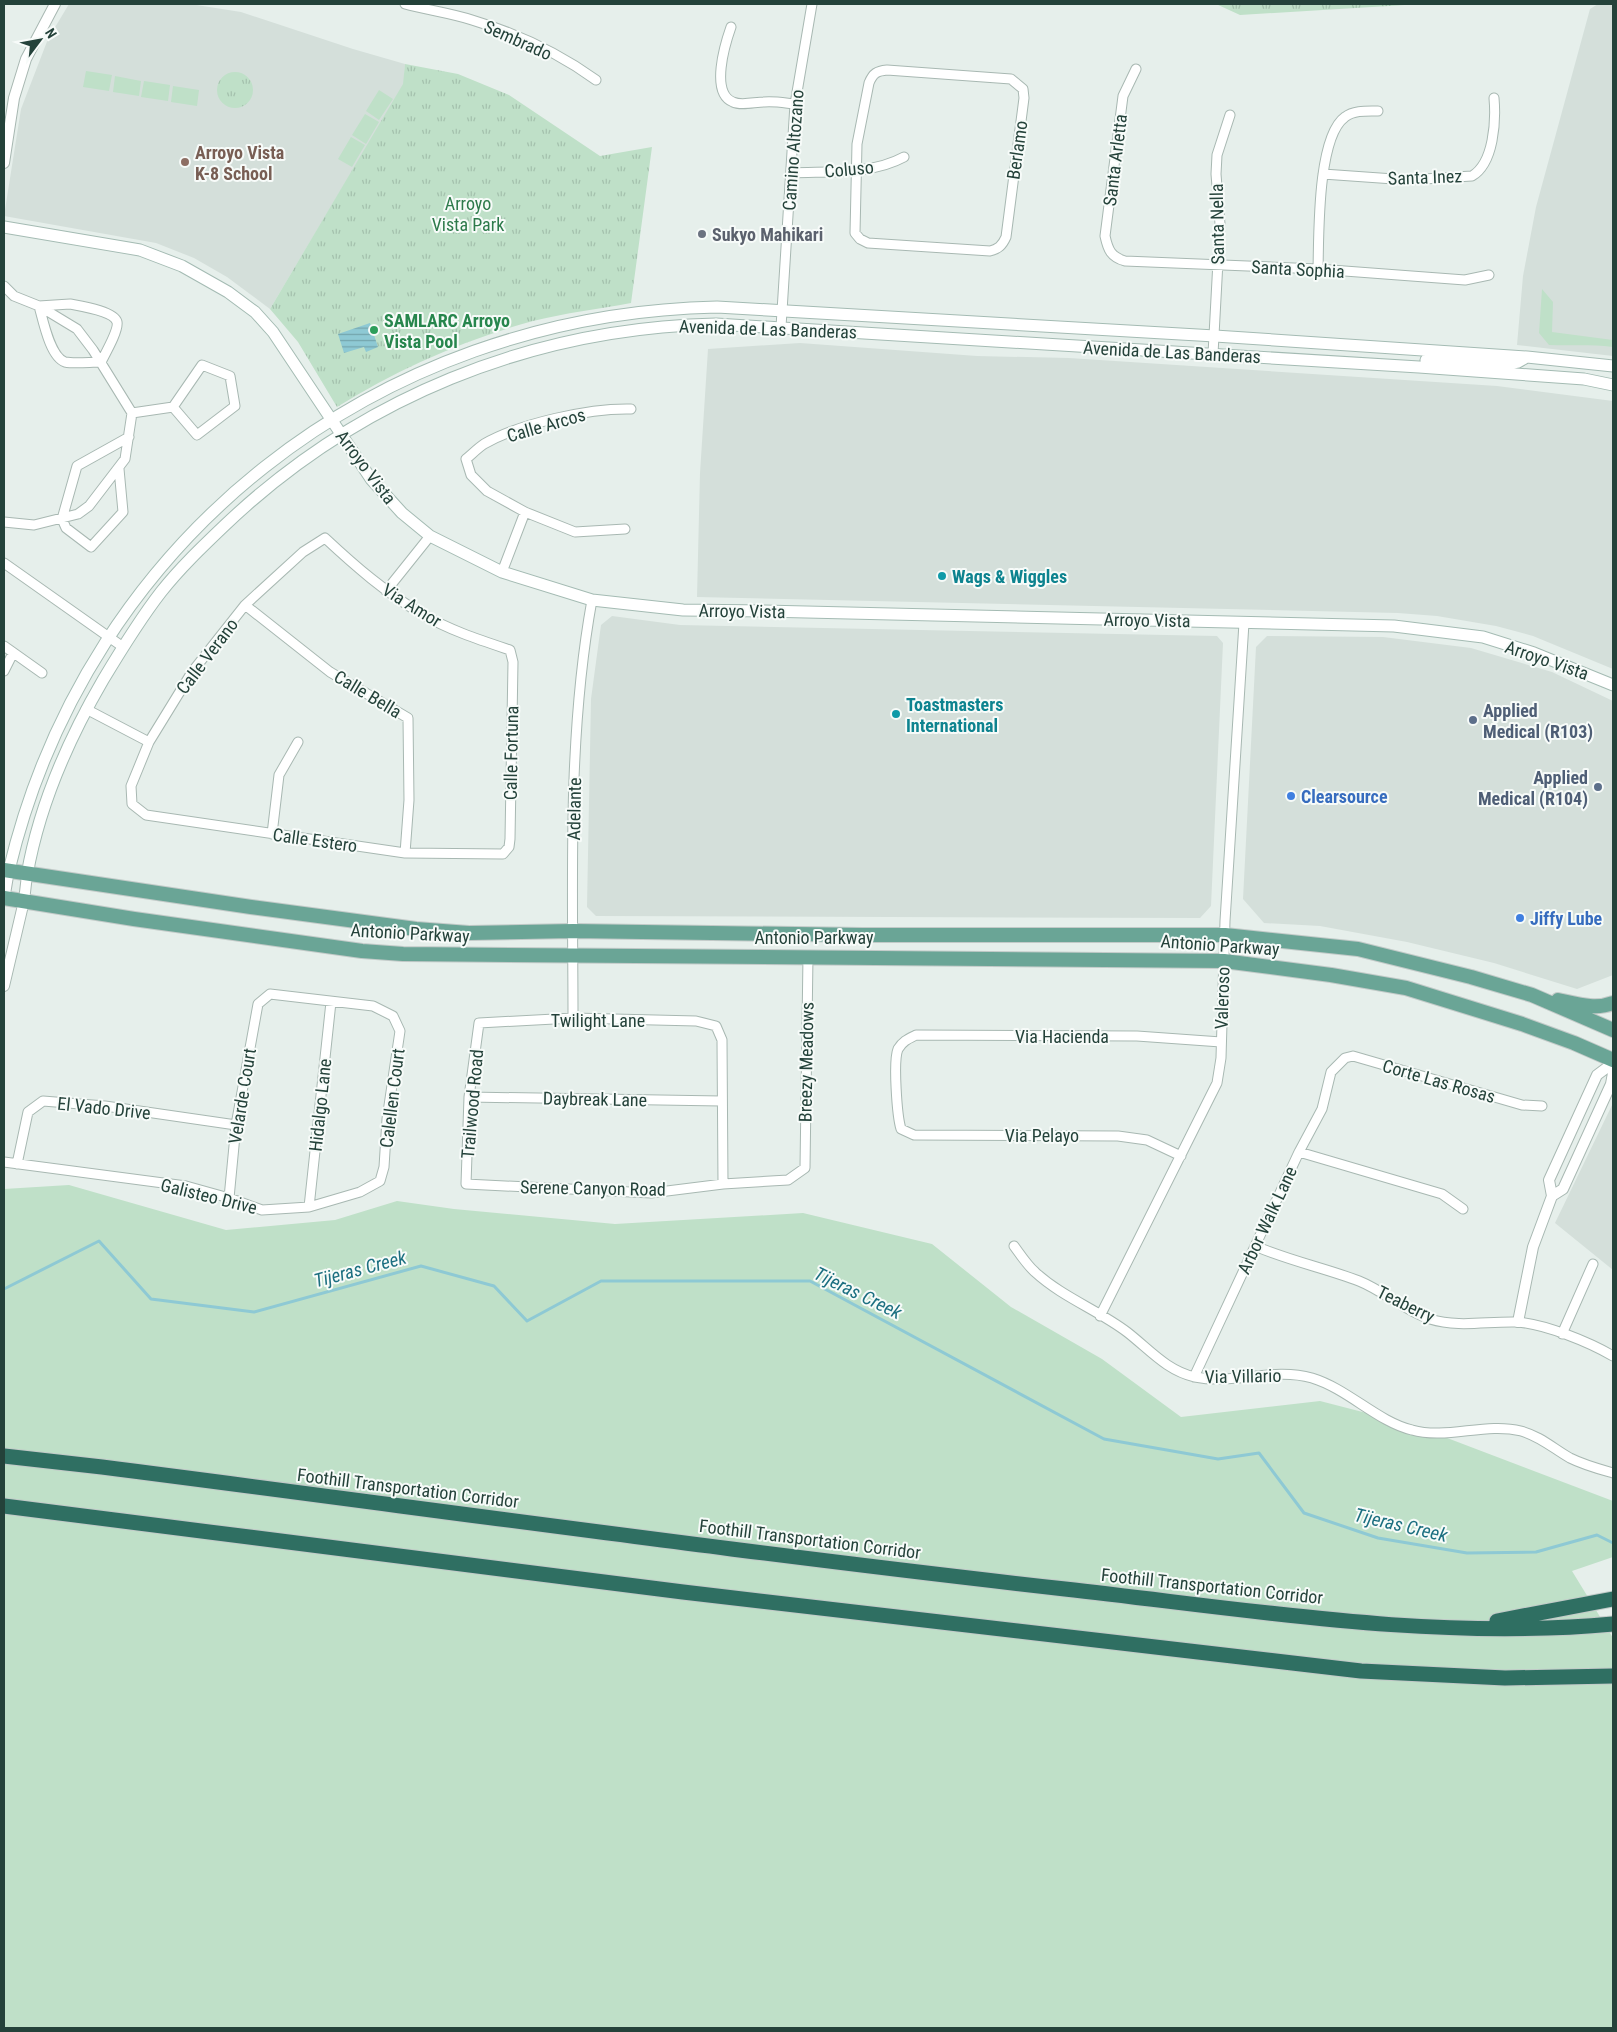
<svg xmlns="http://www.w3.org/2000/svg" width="1617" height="2032" font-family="'Roboto Condensed',sans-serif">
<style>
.built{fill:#d4dfda}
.grass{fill:#bfe0c8}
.park{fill:url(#park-tufts)}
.water{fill:url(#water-rules)}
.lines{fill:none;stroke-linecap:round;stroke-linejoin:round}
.stream{stroke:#8ec9d4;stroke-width:3}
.minor-casing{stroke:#a8b8b2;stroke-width:11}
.tertiary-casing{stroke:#a8b8b2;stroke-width:12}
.secondary-casing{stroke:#a4bbb3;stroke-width:13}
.primary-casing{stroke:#c2cac8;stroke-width:16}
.motorway-casing{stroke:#c2cac8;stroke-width:17}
.minor{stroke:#fff;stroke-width:9}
.tertiary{stroke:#fff;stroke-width:10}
.secondary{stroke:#fff;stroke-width:11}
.primary{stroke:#6aa596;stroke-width:14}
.motorway{stroke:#2f6f62;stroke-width:15}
.education-dot{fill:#8d6e63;stroke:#f7fbf9;stroke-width:2}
.worship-dot{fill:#6b7280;stroke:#f7fbf9;stroke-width:2}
.leisure-dot{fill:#2e9e5b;stroke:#f7fbf9;stroke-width:2}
.culture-dot{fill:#0f9aa8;stroke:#f7fbf9;stroke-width:2}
.service-dot{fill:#5c6f8a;stroke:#f7fbf9;stroke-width:2}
.shop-dot{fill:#3f7fe0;stroke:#f7fbf9;stroke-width:2}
.labels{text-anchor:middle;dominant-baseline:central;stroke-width:4;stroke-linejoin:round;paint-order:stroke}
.street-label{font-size:18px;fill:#24423a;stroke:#f7fbf9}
.education-label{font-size:18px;font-weight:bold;fill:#785e54;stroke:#f7fbf9;text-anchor:start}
.park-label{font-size:18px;fill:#2d7a4b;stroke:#f7fbf9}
.worship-label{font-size:18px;font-weight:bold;fill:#5b616d;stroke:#f7fbf9;text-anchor:start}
.leisure-label{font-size:18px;font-weight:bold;fill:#27864d;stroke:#f7fbf9;text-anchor:start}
.culture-label{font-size:18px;font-weight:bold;fill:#0d838f;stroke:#f7fbf9;text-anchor:start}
.service-label{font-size:18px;font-weight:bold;fill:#4e5e75;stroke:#f7fbf9;text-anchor:start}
.shop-label{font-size:18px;font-weight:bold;fill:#366cbe;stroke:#f7fbf9;text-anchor:start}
.water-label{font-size:19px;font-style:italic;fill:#1c6f80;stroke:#f7fbf9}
</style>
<defs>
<pattern id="park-tufts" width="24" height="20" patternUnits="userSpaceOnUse" patternTransform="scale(1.25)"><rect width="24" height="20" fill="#bfe0c8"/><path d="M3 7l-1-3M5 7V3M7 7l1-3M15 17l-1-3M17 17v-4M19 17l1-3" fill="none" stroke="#a4c1ad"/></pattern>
<pattern id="water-rules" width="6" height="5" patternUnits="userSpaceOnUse" patternTransform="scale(1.25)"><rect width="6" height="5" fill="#8ec9d4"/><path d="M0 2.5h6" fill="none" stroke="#74a5ad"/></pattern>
</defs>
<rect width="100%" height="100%" fill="#e6efeb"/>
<path class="built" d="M69,4H190L241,12L353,49L405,64L404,84L270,309L227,277L194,258L156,243L4,216L21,109L48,39Z
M1598,4H1613V356L1517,345L1523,276L1536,207L1590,9Z
M800,343L977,356L1069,358L1497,386L1613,401V669L1533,636L1496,626L1437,616L1398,613L697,597L700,473L708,349Z
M612,616L680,625L1217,636L1223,643L1211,906L1200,918L596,916L587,907L591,699L601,625Z
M1267,636L1383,637L1471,648L1552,672L1613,701V975L1577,989L1494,963L1407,942L1320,926L1264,923L1243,899L1256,647Z
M1613,1103V1270L1555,1223Z"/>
<path class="grass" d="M86,71L112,75L109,91L83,87Z
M115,76L141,81L139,96L113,92Z
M144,81L170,85L168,101L141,97Z
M173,86L199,90L197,106L171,102Z
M379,90L393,99L379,120L366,111Z
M365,114L379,122L366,144L352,135Z
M351,137L365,145L352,167L338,159Z
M1542,289L1553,302L1552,332L1613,340V347C1589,344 1572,346 1549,345L1539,333Z
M69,1185L226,1230L335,1220L397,1201L454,1209L615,1224L803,1213L932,1244L1011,1307L1102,1359L1181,1417L1320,1401L1413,1425L1613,1501V1557L1572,1571L1613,1638V2028H4V1189Z"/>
<path class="park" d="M1216,4H1421L1240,15Z
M405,64L458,74L509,95L600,156L652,147L631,303C599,309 565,313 533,321C464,340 398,369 337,407L298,342L270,309L403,84Z
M217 90a18 18 0 1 1 36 0a18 18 0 1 1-36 0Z"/>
<path class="water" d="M370,323L378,347L366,352L364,347L344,353L338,334Z"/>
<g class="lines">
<path class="stream" d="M4,1289L99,1241L151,1299L254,1312L421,1266L494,1286L527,1321L601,1281H810L1104,1439L1218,1459L1259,1453L1304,1513L1378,1538L1467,1553L1536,1552L1597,1535L1613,1543"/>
<defs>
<path id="minor" d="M405,4C427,10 450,13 472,20C515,33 560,54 596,80
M731,27C725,44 710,93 733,102C741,106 755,102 764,102C774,101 785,103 795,104
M1136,69L1123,96L1105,236C1108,250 1111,257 1125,261L1318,269L1465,280L1489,275
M887,70L1011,79L1023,89L1024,98L1006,237C1002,246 998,249 990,251L868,243L860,239L855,233L857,144L869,83C873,73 877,71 887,70Z
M791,173C828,171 871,175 904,157
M1323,174L1408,180L1472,176C1494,163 1496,121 1494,98
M1318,269C1319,236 1317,137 1345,117C1354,110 1367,111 1378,111
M4,286L14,296L39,306L77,329L93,350L132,413L125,459L89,506L78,514L34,525L4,522
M70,304C80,306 114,311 117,322C119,330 105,354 101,362C90,362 75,364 65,362C50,357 43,320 39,306Z
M781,327L795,104L812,4
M1213,354L1220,224L1216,174L1217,155L1230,115
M202,365L230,376L235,406L197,435L173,407Z
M132,413L173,407
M119,469L123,512L91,547L66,528L62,519L77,466L129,437
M625,529L575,532L525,512L487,491L471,475L466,459C472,454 478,448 484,444C521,423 590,408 631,409
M325,538C355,566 386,593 422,614C449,630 480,640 510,650L513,662L510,839L509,847L503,854L405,853L146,815L132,804L131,786L149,742L192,672L245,605L303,552Z
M4,563L123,647
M502,572L525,512
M386,591L430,536
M245,605L330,672L408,718L409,800L405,853
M4,646L42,673
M4,671L13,653
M86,709L149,742
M272,834L279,775L298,742
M573,1018C573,879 567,737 592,600
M469,1097L721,1101
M1299,1152L1442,1194L1463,1209
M1181,1156L1147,1140L1118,1136L914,1135L901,1129C897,1116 893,1061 898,1049C903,1041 908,1039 916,1035L1137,1036L1221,1042
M4,1162L186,1186L229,1198L262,1210L309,1207L360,1192L380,1181L384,1167L387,1119L400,1031L393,1016L373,1006L270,994L258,1004L236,1125L229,1198
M17,1164L28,1112L43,1101L105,1106L236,1125
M723,1184L722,1040L716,1026L696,1021L573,1018L479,1023L469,1097L466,1184L651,1193L723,1184L788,1180L805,1168L808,956
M309,1207L331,1002
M1014,1246C1020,1254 1027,1265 1035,1272C1062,1297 1098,1310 1127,1332C1149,1349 1167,1371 1195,1377C1235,1385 1272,1367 1312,1378C1348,1389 1378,1422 1412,1430C1447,1440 1485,1422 1521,1431C1540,1436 1554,1449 1570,1458C1584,1465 1599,1469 1613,1473
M1255,1246C1290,1261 1325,1268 1359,1281C1384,1291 1405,1311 1430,1319C1459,1328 1487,1321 1517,1322C1545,1324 1589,1342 1613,1356
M1100,1316L1217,1083L1221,1058L1225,921L1244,623
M1562,1334L1593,1264
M1194,1377L1299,1152L1322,1109L1331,1072L1345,1058L1353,1056L1522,1105L1542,1106"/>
<path id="tertiary" d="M4,163L14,98L26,59L55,4
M4,900L9,870
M4,986L24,901L27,875
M1552,1196L1563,1189L1611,1084L1613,1073
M1518,1322L1533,1247L1552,1196L1549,1180L1597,1075L1613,1063"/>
<path id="secondary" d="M4,227L140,250L182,266L228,292L255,312L273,332L371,479L402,513L430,536L502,572L592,600L683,610L764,611L1394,626L1483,637L1534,653L1613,685
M1426,360L1508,364L1518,362L1525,358
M9,870C88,538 377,314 717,307L1215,336L1527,357L1613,366
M27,875C39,806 68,740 103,680C121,650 140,619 161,592C180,568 202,547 224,526C358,398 531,328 716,324L1419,367L1584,379L1613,385"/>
<path id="primary" d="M4,870L251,907L416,929L469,933L573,931L862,935H1225L1358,949L1471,977L1532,995L1613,1030
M4,898L134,919L362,951L403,954L1224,961L1331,975L1406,988L1522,1024L1574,1043L1613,1060
M1558,1000C1577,1004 1595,1010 1613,1003"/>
<path id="motorway" d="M4,1456L102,1467C423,1508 743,1553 1065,1589C1246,1609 1431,1641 1613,1624
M4,1506L683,1592L1361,1671L1505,1678L1613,1676
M1497,1621L1613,1599"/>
</defs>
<use href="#minor" class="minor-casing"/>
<use href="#tertiary" class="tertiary-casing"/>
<use href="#secondary" class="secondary-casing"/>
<use href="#primary" class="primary-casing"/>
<use href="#motorway" class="motorway-casing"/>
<use href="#minor" class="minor"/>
<use href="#tertiary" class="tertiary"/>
<use href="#secondary" class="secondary"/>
<use href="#primary" class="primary"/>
<use href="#motorway" class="motorway"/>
</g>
<circle class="education-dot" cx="185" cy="162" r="5"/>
<circle class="worship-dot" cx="702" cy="234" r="5"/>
<circle class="leisure-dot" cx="374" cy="330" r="5"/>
<g class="culture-dot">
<circle cx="942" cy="576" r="5"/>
<circle cx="896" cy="714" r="5"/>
</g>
<g class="service-dot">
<circle cx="1473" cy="720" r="5"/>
<circle cx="1598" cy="787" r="5"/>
</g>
<g class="shop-dot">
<circle cx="1291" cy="796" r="5"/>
<circle cx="1520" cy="918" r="5"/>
</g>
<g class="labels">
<g class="street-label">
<text transform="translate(518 40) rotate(24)">Sembrado</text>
<text transform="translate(793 150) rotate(-86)">Camino Altozano</text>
<text transform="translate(1017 150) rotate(-82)">Berlamo</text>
<text transform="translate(1115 160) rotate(-83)">Santa Arletta</text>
<text transform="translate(849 169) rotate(-5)">Coluso</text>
<text transform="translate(1425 177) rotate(-2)">Santa Inez</text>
<text transform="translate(1217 224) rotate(-91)">Santa Nella</text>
<text transform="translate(1298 269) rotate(3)">Santa Sophia</text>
<text transform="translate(768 329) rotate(2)">Avenida de Las Banderas</text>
<text transform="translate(1172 352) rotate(3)">Avenida de Las Banderas</text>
<text transform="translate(546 425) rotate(-16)">Calle Arcos</text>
<text transform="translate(366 467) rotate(53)">Arroyo Vista</text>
<text transform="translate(412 605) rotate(32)">Via Amor</text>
<text transform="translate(742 611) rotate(1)">Arroyo Vista</text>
<text transform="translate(1147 620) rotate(1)">Arroyo Vista</text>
<text transform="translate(207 656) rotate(-53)">Calle Verano</text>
<text transform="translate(1547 660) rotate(19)">Arroyo Vista</text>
<text transform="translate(368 694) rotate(31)">Calle Bella</text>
<text transform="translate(511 753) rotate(-89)">Calle Fortuna</text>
<text transform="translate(574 809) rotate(-89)">Adelante</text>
<text transform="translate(315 840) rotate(8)">Calle Estero</text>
<text transform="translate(410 933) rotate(3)">Antonio Parkway</text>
<text x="814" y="937">Antonio Parkway</text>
<text transform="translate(1220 945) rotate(4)">Antonio Parkway</text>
<text transform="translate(1222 998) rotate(-88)">Valeroso</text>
<text x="598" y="1020">Twilight Lane</text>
<text x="1062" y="1036">Via Hacienda</text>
<text transform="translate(806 1062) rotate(-89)">Breezy Meadows</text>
<text transform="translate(1439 1081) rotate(16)">Corte Las Rosas</text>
<text transform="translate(242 1096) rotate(-81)">Velarde Court</text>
<text transform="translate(392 1098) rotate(-83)">Calellen Court</text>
<text transform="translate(595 1099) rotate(1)">Daybreak Lane</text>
<text transform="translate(472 1104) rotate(-85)">Trailwood Road</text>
<text transform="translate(320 1105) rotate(-84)">Hidalgo Lane</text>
<text transform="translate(104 1108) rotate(6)">El Vado Drive</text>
<text x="1042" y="1135">Via Pelayo</text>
<text transform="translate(593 1188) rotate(1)">Serene Canyon Road</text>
<text transform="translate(209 1196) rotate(14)">Galisteo Drive</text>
<text transform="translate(1267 1220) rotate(-65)">Arbor Walk Lane</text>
<text transform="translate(1406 1304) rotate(26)">Teaberry</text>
<text transform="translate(1243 1376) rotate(-1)">Via Villario</text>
<text transform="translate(408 1488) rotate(7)">Foothill Transportation Corridor</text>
<text transform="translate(810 1539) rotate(7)">Foothill Transportation Corridor</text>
<text transform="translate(1212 1586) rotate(6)">Foothill Transportation Corridor</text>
</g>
<g class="education-label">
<text x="195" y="152">Arroyo Vista<tspan x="195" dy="21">K-8 School</tspan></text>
</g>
<g class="park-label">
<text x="468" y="203">Arroyo<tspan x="468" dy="21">Vista Park</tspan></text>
</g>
<g class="worship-label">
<text x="712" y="234">Sukyo Mahikari</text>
</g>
<g class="leisure-label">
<text x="384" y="320">SAMLARC Arroyo<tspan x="384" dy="21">Vista Pool</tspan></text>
</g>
<g class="culture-label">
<text x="952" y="576">Wags &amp; Wiggles</text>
<text x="906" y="704">Toastmasters<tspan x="906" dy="21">International</tspan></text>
</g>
<g class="service-label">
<text x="1483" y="710">Applied<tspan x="1483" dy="21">Medical (R103)</tspan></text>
<text x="1588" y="777" text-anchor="end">Applied<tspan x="1588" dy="21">Medical (R104)</tspan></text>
</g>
<g class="shop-label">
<text x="1301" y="796">Clearsource</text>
<text x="1530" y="918">Jiffy Lube</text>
</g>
<g class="water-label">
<text transform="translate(360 1269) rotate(-15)">Tijeras Creek</text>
<text transform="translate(858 1293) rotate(26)">Tijeras Creek</text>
<text transform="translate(1401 1525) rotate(13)">Tijeras Creek</text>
</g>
</g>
<rect width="1617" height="2032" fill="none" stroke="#24423a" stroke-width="10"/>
<g transform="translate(40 40) rotate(58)" stroke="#f7fbf9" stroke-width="4" paint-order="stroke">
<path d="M0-4L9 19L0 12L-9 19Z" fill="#24423a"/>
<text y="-8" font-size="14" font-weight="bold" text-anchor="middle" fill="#24423a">N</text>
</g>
</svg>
